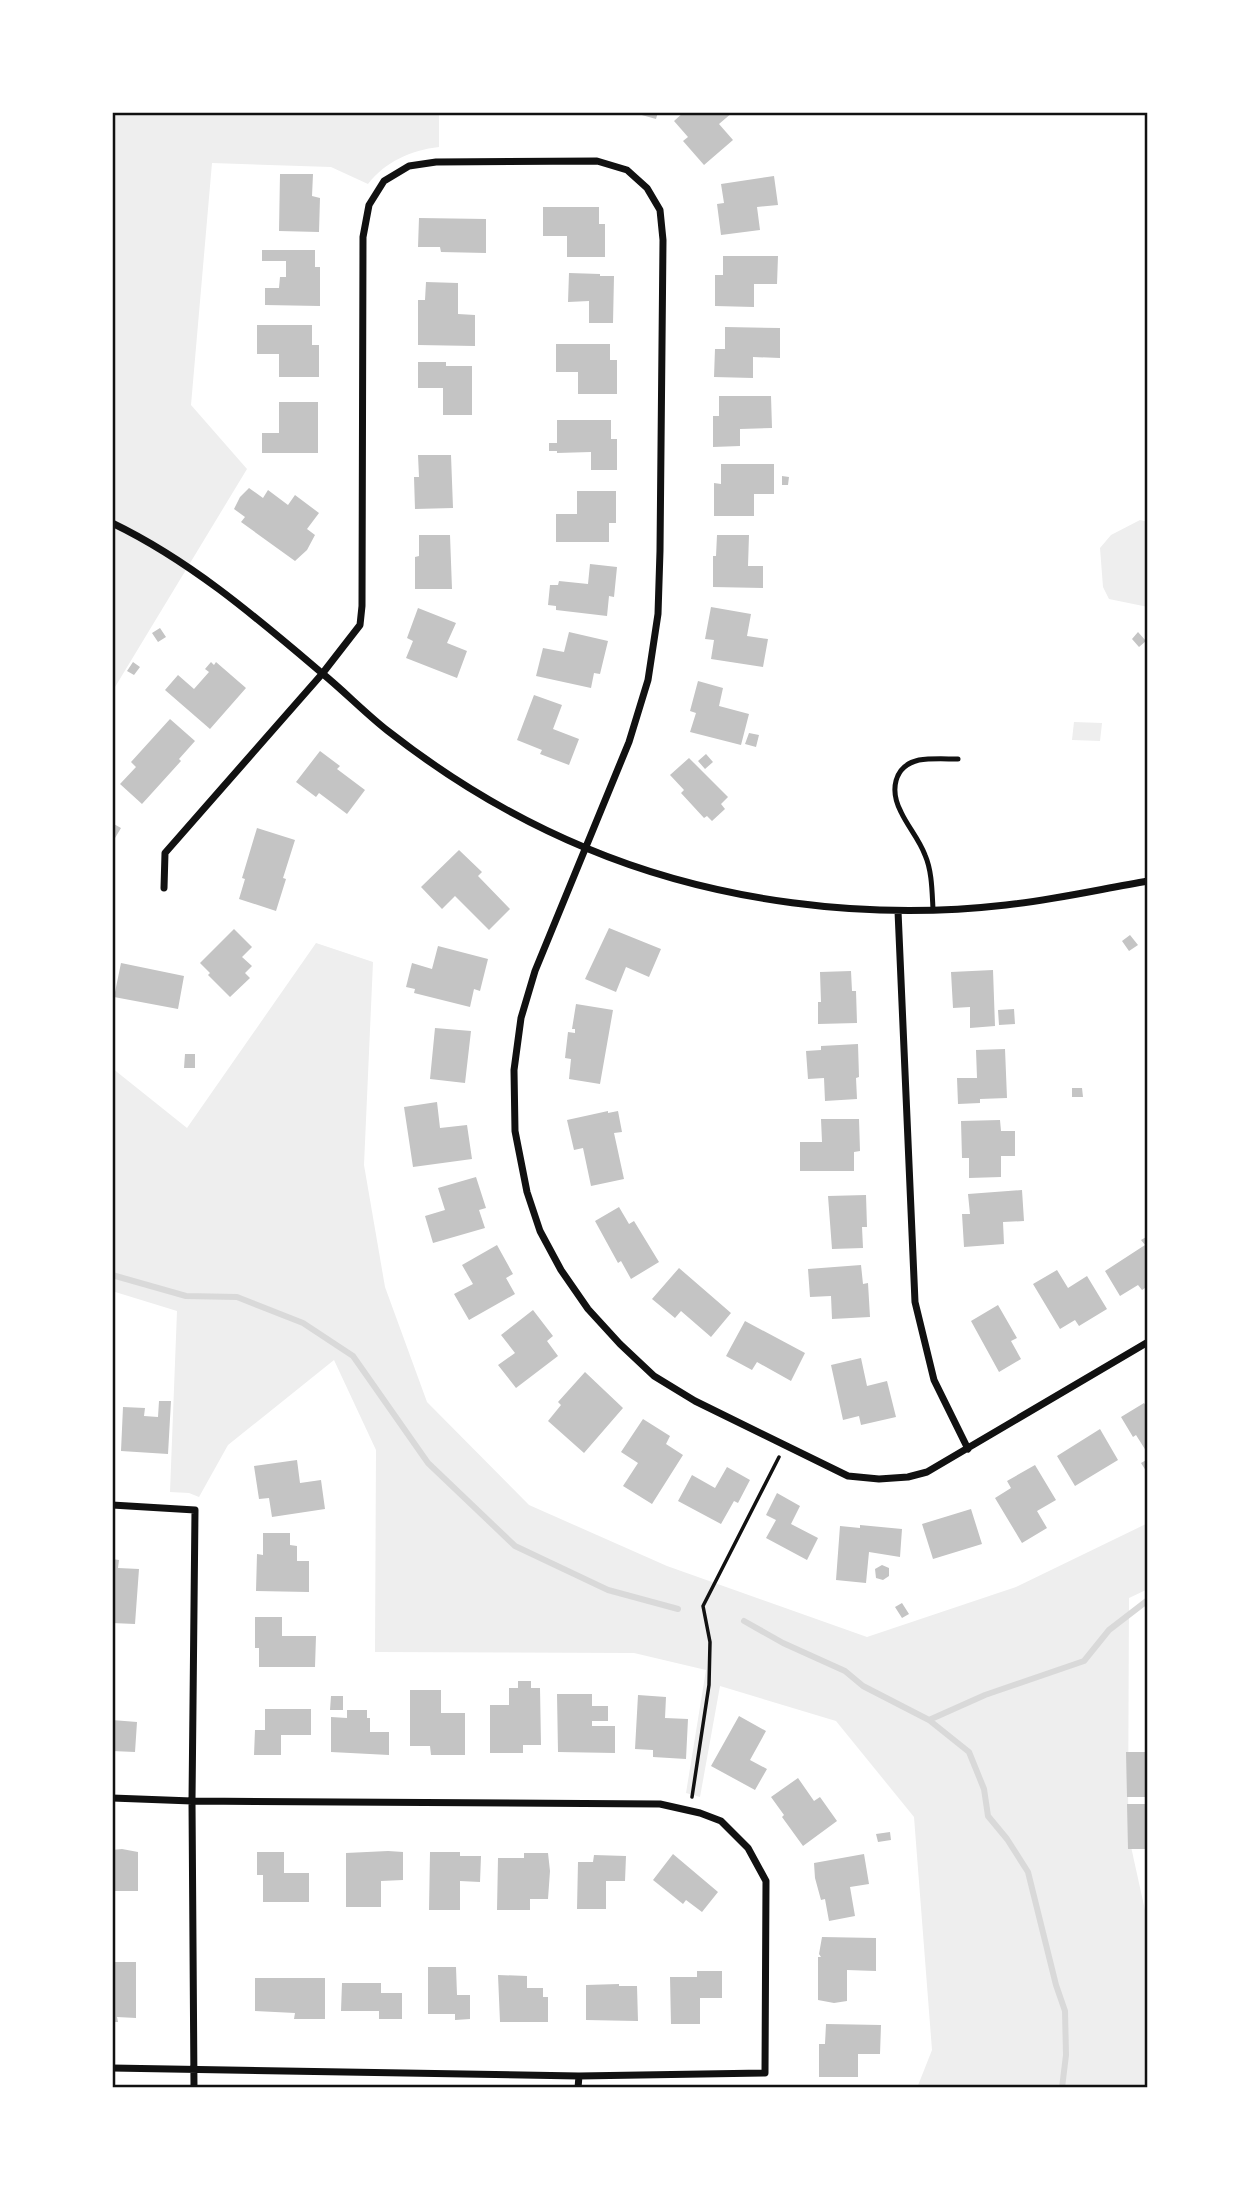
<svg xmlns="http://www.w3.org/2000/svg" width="1260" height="2200" font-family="Arial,sans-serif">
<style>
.green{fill:#eee}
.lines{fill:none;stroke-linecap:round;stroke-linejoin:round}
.stream{stroke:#d9d9d9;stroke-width:6}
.building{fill:#c4c4c4}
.path{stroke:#111;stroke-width:3.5}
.service{stroke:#111;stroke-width:5}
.minor{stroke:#111;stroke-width:7}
.neatline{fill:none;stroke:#111;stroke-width:2.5}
</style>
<rect width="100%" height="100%" fill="#fff"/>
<path class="green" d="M112,112H439V147C411,150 385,162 368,184L331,167L212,163L191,405L247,469L112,692Z
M1140,520L1148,522V607L1109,599L1103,587L1100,548L1111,535Z
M1074,722L1102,723L1100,741L1072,740Z
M316,943L373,962L364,1165L385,1287L427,1402L529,1505L667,1566L867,1637L1016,1587L1148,1523V1589L1129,1598L1128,1833L1148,1924V2088H917L932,2050L914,1817L836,1721L720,1686L700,1797L686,1793L706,1670L634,1653L375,1652L376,1450L334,1360L228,1445L199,1497L189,1493L170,1492L177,1311L112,1291V1068L187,1128Z"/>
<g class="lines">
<path class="stream" d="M112,1275L186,1296L237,1297L303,1323L353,1356L428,1463L515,1546L608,1590L678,1609
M744,1621L783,1643L845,1671L863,1686L929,1720L969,1752L984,1789L988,1816L1007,1839L1028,1872L1056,1985L1065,2011L1066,2055L1062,2088
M929,1720L985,1695L1084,1661L1109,1630L1148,1600"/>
</g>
<path class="building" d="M631,112H658L656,119Z
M684,112H733L719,124L733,140L704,165L683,141L688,137L674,121Z
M280,174H313L312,196L320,198L319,232L279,231Z
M774,176L778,205L757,207L760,230L721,235L717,204L724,203L721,184Z
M543,207H599V224H605V257H567V236H543Z
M419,218L486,219V253L441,252L440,247H418Z
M262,250H315V267H320V306L265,305V288H279L280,277H286V261H262Z
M723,256H778L777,284H754V307L715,306V275H723Z
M569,273L600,274V276H614L613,323H589V301L568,302Z
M426,282L458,283V314L475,315V346L418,345V300H425Z
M257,325H312V345H319V377H279V354H257Z
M725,327L780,328V358L753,357V378L714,377L715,349H725Z
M556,344H610V360H617V394H578V372H556Z
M418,362H446V366H472V415H443V388H418Z
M719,396H771L772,428L740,429V446L713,447V416H719Z
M279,402H318V453H262V433H279Z
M557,420H611V439H617V470H591V452L557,453V451H549V443H557Z
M418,455H451L453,508L415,509L414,477H419Z
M721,464H774V494H754V516H714V483L721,484Z
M782,476L789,477L788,485H782Z
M249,488L263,498L268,490L288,505L295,495L319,513L307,529L315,535L307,550L295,561L241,522L245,517L234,509L240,497Z
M577,491H616V523H609V542H556V514H577Z
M419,535H450L452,589H415V557L419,556Z
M717,535H749L748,566H763V588L713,587V556H716Z
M590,564L617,567L614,597L609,596L607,616L556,610V606L548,605L550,585H558L559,581L588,584Z
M711,607L751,614L747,636L768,639L763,667L711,659L714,640L705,639Z
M418,608L456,623L447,643L467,651L457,678L406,658L413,641L407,638Z
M160,628L166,637L158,642L152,633Z
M569,632L608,641L600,674L594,673L591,688L536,676L543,648L564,652Z
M1138,632L1146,641L1139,647L1132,639Z
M133,662L140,667L134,675L127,671Z
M211,662L214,665L216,662L246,688L210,729L165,690L178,675L194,689L209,672L205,669Z
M698,681L723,688L719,706L749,714L741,745L690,732L696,713L690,711Z
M534,695L562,705L553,729L579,739L569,765L540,754L542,750L517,740Z
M170,719L195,741L179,759L181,761L142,804L120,784L136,767L131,762Z
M749,733L759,735L756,747L745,744Z
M320,751L340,766L337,769L365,790L347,814L319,793L316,797L296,782Z
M706,754L713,762L705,769L698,761Z
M689,758L728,797L721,804L725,809L712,821L707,816L704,818L681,793L684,790L670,775Z
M112,823L121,828L112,843Z
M257,828L295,840L283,878L286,879L276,911L239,899L245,879L242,878Z
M459,850L482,872L478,876L510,909L489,930L455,896L442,909L421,887Z
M609,928L661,949L649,977L626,967L616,992L585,979Z
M234,929L252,947L242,957L252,966L245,973L250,978L230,997L208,975L210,973L200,963Z
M1130,935L1138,945L1129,951L1122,941Z
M438,946L488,959L480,991L474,989L470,1007L414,993L415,989L406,987L412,963L432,969Z
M121,963L184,976L178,1009L114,997Z
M993,970L995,1026L970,1028V1007L953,1008L951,972Z
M851,971L852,991H856L857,1023L818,1024V1002H821L820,972Z
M576,1004L613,1010L600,1084L569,1079L571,1059L565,1058L568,1032L575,1033V1029H572Z
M1014,1009L1015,1024L999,1025L998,1010Z
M435,1028L471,1031L465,1083L430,1079Z
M858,1044L859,1077L856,1078L857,1099L825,1101L824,1078L808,1079L806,1051L821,1050V1046Z
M1005,1049L1007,1098L980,1099V1103L958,1104L957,1078H977L976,1050Z
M185,1054H195V1068H184Z
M1072,1088H1082L1083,1097H1072Z
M437,1102L440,1128L467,1125L472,1159L413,1167L404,1107Z
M608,1111V1113L618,1111L622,1132L614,1133L624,1179L591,1186L583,1148L574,1150L567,1120Z
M821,1119H859L860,1151L854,1152V1171H800V1142H822Z
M1000,1120L1001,1131H1015V1156H1001V1177L969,1178V1158H962L961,1121Z
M476,1177L486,1208L479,1210L485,1228L433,1243L425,1216L445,1210L438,1188Z
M1022,1190L1024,1221L1003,1222L1004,1244L964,1247L962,1214H970L968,1194Z
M866,1195L867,1227H862L863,1248L832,1249L828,1196Z
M619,1207L629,1224L634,1221L659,1262L631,1279L621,1261L618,1263L595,1221Z
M1148,1236V1286L1142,1290L1138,1285L1120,1296L1105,1271L1145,1245L1141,1240Z
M497,1245L513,1274L506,1278L515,1294L469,1320L454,1294L473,1284L462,1265Z
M861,1265L863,1284L868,1283L870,1317L832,1319L831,1296L810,1297L808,1269Z
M679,1268L731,1313L711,1337L681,1311L675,1318L652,1299Z
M1057,1270L1068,1288L1087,1276L1107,1309L1079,1326L1075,1320L1060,1329L1033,1284Z
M998,1305L1017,1338L1011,1341L1021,1359L999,1372L971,1321Z
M533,1310L553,1336L547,1341L558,1356L516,1388L498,1365L515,1353L501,1335Z
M745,1321L805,1353L791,1381L757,1362L752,1370L726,1356Z
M861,1358L867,1386L887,1381L896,1417L861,1425L859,1416L843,1420L831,1365Z
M585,1372L623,1408L584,1453L548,1421L561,1405L558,1402Z
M159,1401H171L168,1454L121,1451L123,1407L145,1408L144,1416L158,1417Z
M1144,1403L1148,1409V1454L1136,1435L1133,1437L1121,1417Z
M643,1419L670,1436L666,1444L683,1455L652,1504L623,1486L638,1463L621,1452Z
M1100,1429L1118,1460L1075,1486L1057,1456Z
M1148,1459V1474L1141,1463Z
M297,1460L300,1483L321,1480L325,1509L272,1517L269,1498L259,1499L254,1466Z
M1035,1465L1056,1500L1037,1511L1047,1528L1022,1543L995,1498L1011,1488L1007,1481Z
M727,1467L750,1480L738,1503L734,1501L721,1524L678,1501L692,1475L715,1488Z
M777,1493L800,1506L791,1524L818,1538L807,1560L766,1538L776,1520L766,1515Z
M971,1509L982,1544L933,1559L922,1524Z
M860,1525L902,1529L900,1557L869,1552L866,1583L836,1580L840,1526L860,1528Z
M263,1533H290V1545L297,1546V1561H309V1592L256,1591L257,1554L263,1555Z
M112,1559L119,1560L118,1568L139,1569L135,1624L112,1623Z
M882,1565L889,1568V1576L883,1580L876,1578L875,1569Z
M902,1603L909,1614L902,1618L895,1607Z
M255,1617H282V1636H316L315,1667H259V1648H255Z
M518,1681H531V1688H540L541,1745H523V1753H490V1705H509V1688H518Z
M410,1690H441V1713H465V1755H431L430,1746H410Z
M557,1694H592V1706H608V1721H592V1726H615V1753L558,1752Z
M638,1695L666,1697L665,1718L688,1719L686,1759L653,1757V1750L635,1749Z
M331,1696H343V1710H330Z
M265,1709H311V1735H281V1755H254L255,1730H265Z
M347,1710H367V1718H370V1732H389V1755L331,1752V1717L347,1718Z
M739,1716L766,1731L750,1760L767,1769L755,1790L711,1766Z
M112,1720L137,1722L135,1752L112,1751Z
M1126,1752H1148V1797H1127Z
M798,1778L814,1801L820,1797L837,1821L803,1846L782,1817L784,1815L771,1797Z
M1127,1804H1148V1849H1128Z
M890,1832L891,1840L878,1842L876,1834Z
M122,1849L138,1852V1891H112V1850Z
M388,1851L403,1852V1880L381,1881V1907H346V1853Z
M257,1852H284V1873H309V1902H263V1875H257Z
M430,1852H460V1856H481L480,1882L460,1881V1910H429Z
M524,1853H548L550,1871L548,1899H530V1910H497L498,1858H524Z
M673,1854L718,1892L702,1912L686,1900L683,1904L653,1880Z
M864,1854L869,1884L850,1887L855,1916L829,1921L825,1899L821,1900L815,1878L814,1863Z
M594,1855L626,1856L625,1881H606V1909H577L578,1862H593Z
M822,1937L876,1938V1971L847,1970V2001L834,2003L818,2000V1957H821L819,1954Z
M112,1962H136V2018L117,2017L118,2022H112Z
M428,1967H456L457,1995H470V2019L455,2020V2014H428Z
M697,1971H722V1998H700V2024H671L670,1977H697Z
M498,1975L527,1976V1988H543V1997H548V2022H500Z
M255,1978H325V2019H294L295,2013L255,2011Z
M342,1983H381V1993H402V2019H379V2011H341Z
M619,1984V1986H637L638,2021L586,2020V1985Z
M826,2024L881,2025L880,2054H858V2077H819V2044H825Z"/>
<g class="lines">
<path class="path" d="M692,1797L709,1685L710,1642L703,1606L779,1457"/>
<path class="service" d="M933,909C932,891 932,871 925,855C919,839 908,827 901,812C890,791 893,766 919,760C931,758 946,759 958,759"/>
<path class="minor" d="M112,523C191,561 257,618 323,674C345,692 365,713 388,731C448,778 516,819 586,848C715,902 867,921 1006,905C1053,900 1101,889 1148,881
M164,888L165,853L322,674L360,625L362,606L363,237L369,205L384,181L409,166L436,162L597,161L627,170L647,188L660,210L663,240L660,551L658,614L648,680L629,742L535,971L521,1018L514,1070L515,1131L527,1192L540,1231L561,1270L588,1309L620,1344L654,1376L695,1401L848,1476L879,1479L908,1477L927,1472L1148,1342
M898,911L915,1302L934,1380L968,1449
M112,1505L195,1510L192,1801L194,2088
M112,1798L192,1801L660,1804L700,1813L721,1821L748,1848L766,1881L765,2073L579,2076L112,2068
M578,2088L579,2076"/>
</g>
<rect width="1260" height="2200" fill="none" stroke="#ffffff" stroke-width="228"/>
<rect x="114" y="114" width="1032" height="1972" class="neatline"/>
</svg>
